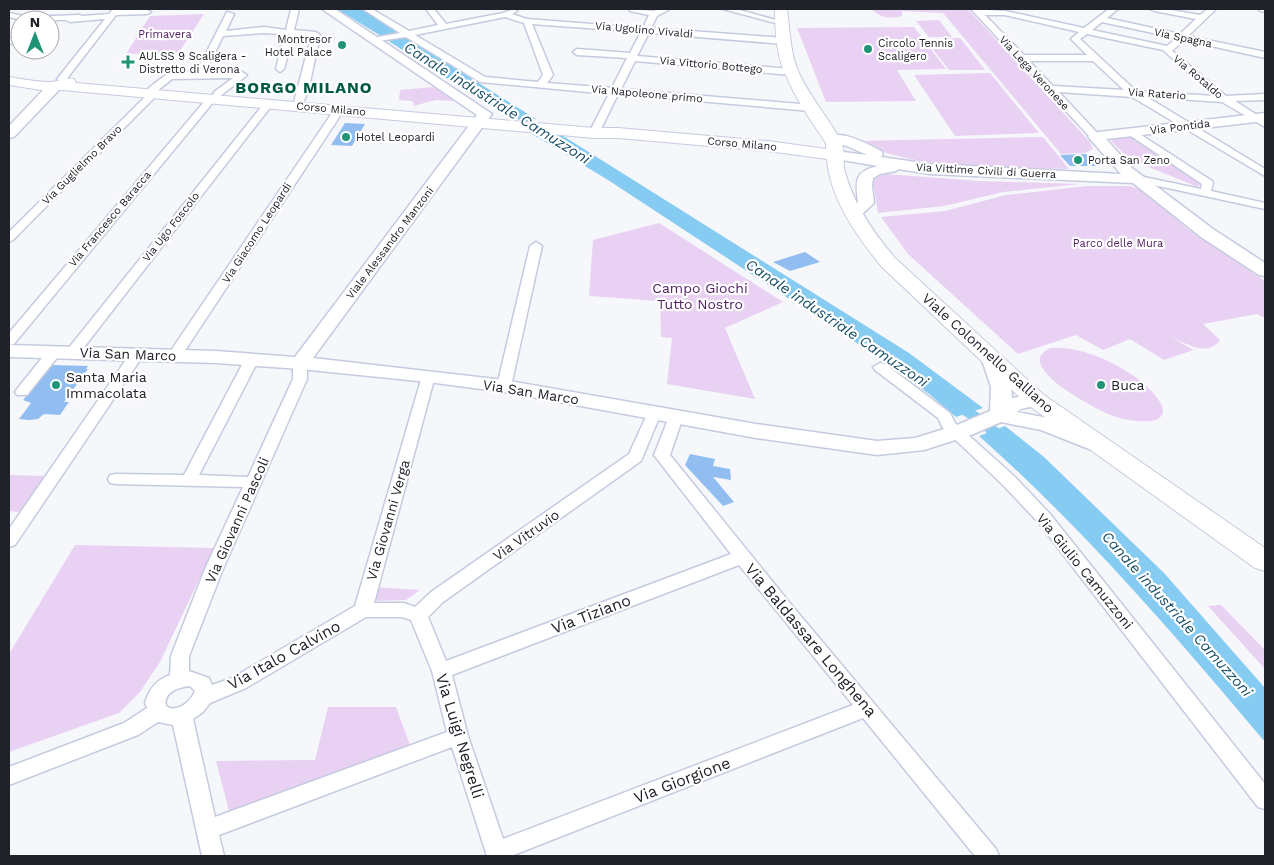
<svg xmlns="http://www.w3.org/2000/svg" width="1274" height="865" font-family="'Work Sans',sans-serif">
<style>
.green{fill:#e9d1f3}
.water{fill:#86cbf1}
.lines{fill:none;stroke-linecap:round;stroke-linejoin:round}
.canal{fill:#86cbf1;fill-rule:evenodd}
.building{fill:#92bdf1}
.street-casing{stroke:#c5cbdf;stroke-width:3}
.secondary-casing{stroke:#c5cbdf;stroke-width:3}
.primary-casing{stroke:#c5cbdf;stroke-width:2}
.street{fill:#fff;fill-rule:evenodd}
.secondary{fill:#fff;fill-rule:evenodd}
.primary{fill:#fff;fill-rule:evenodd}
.poi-dot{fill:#219477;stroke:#fff;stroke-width:2}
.labels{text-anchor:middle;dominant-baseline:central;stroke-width:4.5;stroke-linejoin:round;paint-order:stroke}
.far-street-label{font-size:11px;fill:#202229;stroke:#fff}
.far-park-label{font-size:11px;fill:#522264;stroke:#fff}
.far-poi-label{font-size:11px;fill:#202229;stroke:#fff;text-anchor:start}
.park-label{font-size:14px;fill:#522264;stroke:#fff}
.street-label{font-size:14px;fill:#202229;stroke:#fff}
.poi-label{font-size:14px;fill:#202229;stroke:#fff;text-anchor:start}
.water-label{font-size:15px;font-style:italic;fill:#184f68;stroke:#fff}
.far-district-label{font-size:16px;font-weight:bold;letter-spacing:1px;fill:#015945;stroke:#fff}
.near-street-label{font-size:16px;fill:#202229;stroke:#fff}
</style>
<rect width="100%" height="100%" fill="#f6f7fb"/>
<path class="green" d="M871,9H968L1090,142L1093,149L1085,153L1061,154L943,13L902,11V16C889,20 880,17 871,9Z
M204,14L179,52L126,54L150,16Z
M939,20L952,37H929L916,21Z
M914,27L946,69L897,70L916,101L826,102L797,28Z
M960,38L985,70H949L925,39Z
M990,73L1039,133L955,136L914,75Z
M433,87L455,101L436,100L413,106L414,104L412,101L399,100L400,90Z
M1043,137L1069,169C1001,167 919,172 857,141Z
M1135,137L1201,183L1198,187L1129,159L1111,141L1113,139Z
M887,174L979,181L1080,184L1003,192L944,206L878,213L873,181L874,177Z
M1087,186H1130L1146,191L1185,227L1265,281V318L1257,314L1203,324L1220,340C1208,358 1184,343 1170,336L1193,350L1164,360L1130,339L1103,350L1076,335L1018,354L908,254L881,217L945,211L1006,195Z
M659,223L783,302L725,328L755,399L667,384L672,338L661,337L660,301L589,296L593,240Z
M1051,348C1084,344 1143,373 1160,402C1175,429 1128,421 1116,417C1102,413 1008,365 1051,348Z
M9,475L45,476L20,512L9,511Z
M75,545L214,548L160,662L140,692L119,713L9,752V654Z
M372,587L420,590L406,600L368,601Z
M1221,605L1265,650V669L1208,606Z
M328,707H396L410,745L229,811L216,761L315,760Z"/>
<path class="water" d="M337,9H362L398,32L381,36Z
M404,36L536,119L506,116L387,40Z
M529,132L560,134L909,353L983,408L956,417L929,394L872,353L608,180Z
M1005,426L1044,457L1164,573L1265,688V742C1175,635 1084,529 979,436Z"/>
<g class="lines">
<path class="canal" d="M505,104L508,105L552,133L547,136L543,135L502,109L500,107Z
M954,398L959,399L990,421L1012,440L1015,443L1012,446H1002L980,427L949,405L947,402L949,399Z"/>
</g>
<path class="building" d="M345,123L365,124L352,146L331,145Z
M1086,154L1097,166H1070L1060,155Z
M805,252L820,262L790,271L773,262Z
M53,365L88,366L86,369H88L64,402H69L60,415L44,414L38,419L29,420L19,419L31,403L23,400Z
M690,454L715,459L713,466L730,469L731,480L713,477L734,502L723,506L685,465Z"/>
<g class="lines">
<defs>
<path id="street" d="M113,9L147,10L151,12L147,14L116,15L65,81L62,82L57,79L105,19L70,22L66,20H21L9,17V13L28,17L79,15L83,16L109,14Z
M291,9H299L294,30L316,32L320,35L308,92L302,104H296L294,102L311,37L293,35L284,69L280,72L276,69L284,34L264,33L223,36L206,71L242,72L247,75L245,77L220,96H216L215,100L14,344L9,345V333L209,96L213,95L214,92L233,78L172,79L157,91L159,93L157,95L13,240L9,242V232L151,91L148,89L150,87L167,74L197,71L227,12L234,14L226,31L264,27L286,30Z
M363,9H372L409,31L438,25L426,9H434L446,24L503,13L514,9L517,11L512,14L527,19L643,28L649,15L630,11L629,9L653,11L660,9H670L657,16L651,28L784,38L788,41L784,44L649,33L637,56L791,69L796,72L791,75L635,61L621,89L811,105L816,108L811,111L618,94L601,129L596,132L591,129L609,94L480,82L406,37L372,42V38L400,33ZM505,17L524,23L543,75L538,82L485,77L415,35ZM532,24L641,32L630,53L577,49L573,52L577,55L627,58L612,88L547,83L553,75Z
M723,9H736L787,23L783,25Z
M971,9L1005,11L1084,28L1109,9H1118L1107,18L1180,34L1196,19L1154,11L1150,9H1165L1200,15L1208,9H1216L1188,36L1265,52V58L1184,40L1172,51L1226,96L1265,94V100L1235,101L1265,120V127L1222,102L1147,97L1265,169V176L1132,97L1059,92L1100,136L1099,138H1091ZM985,15H1005L1079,32L1071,39L1087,55H1024ZM1102,22L1176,38L1167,46L1092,30ZM1087,34L1163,50L1214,96L1136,91L1080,39ZM1029,61H1093L1124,90L1053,86Z
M20,35V41L9,44V39Z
M269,100L274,103L272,105L78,355H68L66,352L68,349L266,101Z
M339,107L344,110L182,355L175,359L170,358L168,355L334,110Z
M1132,129L1212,181L1213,183L1211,191L1265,203V209L1135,181L1134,179L1135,177L1139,176L1201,189L1202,184L1128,134L1127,132Z
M536,242L542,246L511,386L509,389H499L497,386L530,246Z
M55,347L62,351L60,354L27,395H17L15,392L17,389L50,348Z
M137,350L144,354L15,545L9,547V529L132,351Z
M252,355L259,359L199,475L248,477L293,379V363L295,360H305L307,363V379L223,569L189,656V671L209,678L212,685L232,678L355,606L423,373H433L435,376L374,603H404L415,607L431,592L629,454L649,410H659L661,413L641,461L443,602L428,617L446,661L731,554L654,455L669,417L671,414H681L683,417L670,455L789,602L996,849L999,856H975L863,718L511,856H487L452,747L219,835L224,856H202L173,725L158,722L138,735L9,785V767L124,723L147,708L145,703C149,689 156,680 170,675L171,656L205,569L243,487L116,484L110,483L108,479L110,475L116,474L184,475L245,359ZM739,565L853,705L503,839L468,736L452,675ZM366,617H402L411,620L432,671L447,732L215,817L193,719L203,712L210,703L246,688ZM190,686L195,691C191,701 177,714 166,706C163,692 179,687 190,686Z
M880,363L885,364L950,413L955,423L1015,477L1050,514L1265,784V809L1258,807L1038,522L1003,485L943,428L938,418L875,370L873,367Z"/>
<path id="secondary" d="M322,9H335L492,114L313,358L504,380L756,424L877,441L915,438L957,425L990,411L991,387L982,360L985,356L992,354L999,356C1007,367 1012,384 1012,398L1036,394L1043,396L1046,400L1043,404L1021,409L1017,412L1053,419L1097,437L1100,442L1097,447L1089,449L1041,430L1001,422L971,435L924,450L877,455L756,438L504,392L428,382L300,369L216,363L9,357V345L216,351L295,357L477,115Z
M1258,9H1265V12L1260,11Z
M53,84L58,85L60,88L58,91L14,137L9,138V126L48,85Z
M1265,113V121L1106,139L1132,168L1213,229L1265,263V276L1259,275L1201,237L1133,183L930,174L898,169L896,171L880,174L873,178L872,186L874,203L860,216H848L846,213L858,202C855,180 855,171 878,166L830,158L828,155L830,152L835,151L867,155L847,146L827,142L825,139L827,136C845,131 865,143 881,151L883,154L881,157L930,164L1121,174L1090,139L1088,136L1090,133Z"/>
<path id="primary" d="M775,9H787C790,30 790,54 799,73C810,98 830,119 841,142C845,149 843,160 844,168C852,202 873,232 895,258L1044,395L1265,548V571L1255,568L1028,405L881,266C857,236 830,199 827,159L768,151L618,138H594L62,90H41L9,85V77C23,79 36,82 50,82C59,82 65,77 74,79L76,83L594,128H618L768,141L826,149V143C811,121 795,98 785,73C776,55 775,29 775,9Z"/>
</defs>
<use href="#street" class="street-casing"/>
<use href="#secondary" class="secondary-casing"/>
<use href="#primary" class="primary-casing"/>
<use href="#street" class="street"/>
<use href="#secondary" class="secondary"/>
<use href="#primary" class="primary"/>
</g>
<g class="poi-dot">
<circle cx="342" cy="45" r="5"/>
<circle cx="868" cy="49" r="5"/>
<path d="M125.5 54.5h5v5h5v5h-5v5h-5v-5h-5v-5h5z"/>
<circle cx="346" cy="137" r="5"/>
<circle cx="1078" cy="160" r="5"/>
<circle cx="56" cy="385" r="5"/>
<circle cx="1101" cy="385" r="5"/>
</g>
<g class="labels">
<g class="far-street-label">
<text transform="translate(644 30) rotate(5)">Via Ugolino Vivaldi</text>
<text transform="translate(1183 38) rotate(12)">Via Spagna</text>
<text transform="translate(711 65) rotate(5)">Via Vittorio Bottego</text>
<text transform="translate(1034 73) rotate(47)">Via Lega Veronese</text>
<text transform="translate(1198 77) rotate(40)">Via Rotaldo</text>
<text transform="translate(647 94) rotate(5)">Via Napoleone primo</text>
<text transform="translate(1157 94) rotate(4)">Via Raterio</text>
<text transform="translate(331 109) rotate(5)">Corso Milano</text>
<text transform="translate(1180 127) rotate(-7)">Via Pontida</text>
<text transform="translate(742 144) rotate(5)">Corso Milano</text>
<text transform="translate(82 165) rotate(-45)">Via Guglielmo Bravo</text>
<text transform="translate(986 171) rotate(3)">Via Vittime Civili di Guerra</text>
<text transform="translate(110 219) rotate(-50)">Via Francesco Baracca</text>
<text transform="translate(171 227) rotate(-52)">Via Ugo Foscolo</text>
<text transform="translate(257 233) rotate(-57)">Via Giacomo Leopardi</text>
<text transform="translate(390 243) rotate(-53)">Viale Alessandro Manzoni</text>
</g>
<g class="far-park-label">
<text x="165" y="34">Primavera</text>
<text x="1118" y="243">Parco delle Mura</text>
</g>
<g class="far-poi-label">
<text x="332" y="39" text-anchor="end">Montresor<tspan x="332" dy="13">Hotel Palace</tspan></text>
<text x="878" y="43">Circolo Tennis<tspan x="878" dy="13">Scaligero</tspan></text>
<text x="139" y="56">AULSS 9 Scaligera -<tspan x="139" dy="13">Distretto di Verona</tspan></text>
<text x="356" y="137">Hotel Leopardi</text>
<text x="1088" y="160">Porta San Zeno</text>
</g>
<g class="park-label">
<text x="700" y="288">Campo Giochi<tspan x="700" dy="16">Tutto Nostro</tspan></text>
</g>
<g class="street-label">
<text transform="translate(988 353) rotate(42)">Viale Colonnello Galliano</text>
<text transform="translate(128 354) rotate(2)">Via San Marco</text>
<text transform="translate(531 392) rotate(9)">Via San Marco</text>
<text transform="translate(237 520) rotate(-66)">Via Giovanni Pascoli</text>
<text transform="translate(388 520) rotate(-74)">Via Giovanni Verga</text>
<text transform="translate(526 535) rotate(-35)">Via Vitruvio</text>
<text transform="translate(1085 571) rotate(51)">Via Giulio Camuzzoni</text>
</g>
<g class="poi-label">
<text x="66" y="377">Santa Maria<tspan x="66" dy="16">Immacolata</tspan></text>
<text x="1111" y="385">Buca</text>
</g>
<g class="water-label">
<text transform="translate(497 103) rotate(32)">Canale industriale Camuzzoni</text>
<text transform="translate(837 323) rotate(34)">Canale industriale Camuzzoni</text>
<text transform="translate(1177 614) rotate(48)">Canale industriale Camuzzoni</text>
</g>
<g class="far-district-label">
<text x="304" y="87">BORGO MILANO</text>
</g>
<g class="near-street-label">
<text transform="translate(591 614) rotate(-21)">Via Tiziano</text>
<text transform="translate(811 640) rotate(50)">Via Baldassare Longhena</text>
<text transform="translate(284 655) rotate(-29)">Via Italo Calvino</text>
<text transform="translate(460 736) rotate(73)">Via Luigi Negrelli</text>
<text transform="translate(682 780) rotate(-21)">Via Giorgione</text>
</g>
</g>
<rect width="1274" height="865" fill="none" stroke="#202229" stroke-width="20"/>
<g transform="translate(35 35)"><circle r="24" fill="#ffffff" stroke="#a6a7a9"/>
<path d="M0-4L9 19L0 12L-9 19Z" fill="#219477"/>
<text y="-8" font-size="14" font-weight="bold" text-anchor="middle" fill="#202229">N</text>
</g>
</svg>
